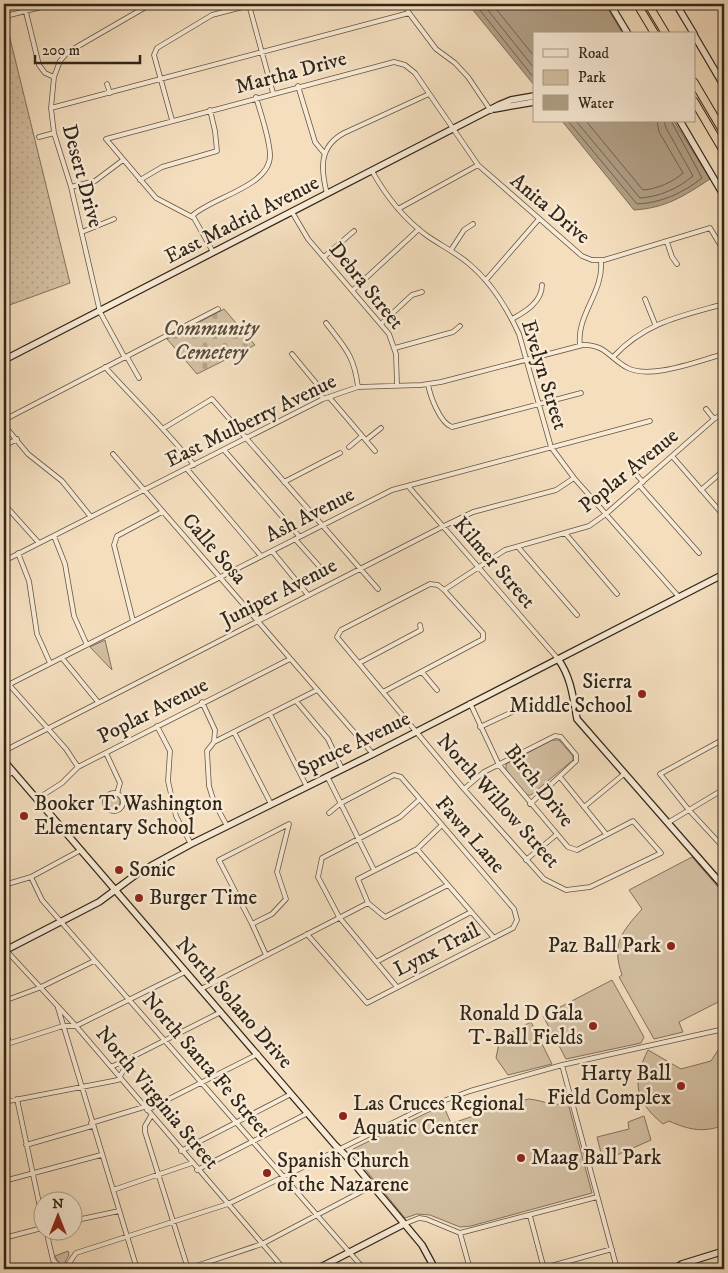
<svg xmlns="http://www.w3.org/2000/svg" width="728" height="1273" font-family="'IM FELL DW Pica',serif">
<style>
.grass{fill:url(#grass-dots);stroke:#82725e}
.cemetery{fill:url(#cemetery-stones);stroke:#82725e}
.green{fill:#d3bfa2;stroke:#82725e}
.water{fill:#b19f86;stroke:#7d6f5a}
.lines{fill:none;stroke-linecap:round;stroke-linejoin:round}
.shore{stroke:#706250;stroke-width:1}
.street-casing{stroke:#615442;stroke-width:5.5}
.secondary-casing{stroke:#302619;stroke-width:8}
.highway-casing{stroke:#302619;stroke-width:9}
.street{stroke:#f8ead5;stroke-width:4}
.secondary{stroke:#f8ead5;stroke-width:5.5}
.highway{stroke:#f4debe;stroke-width:7}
.poi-dot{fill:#8f2418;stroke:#f8ead5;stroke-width:2}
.labels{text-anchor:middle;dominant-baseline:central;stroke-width:5;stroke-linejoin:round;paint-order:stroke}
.street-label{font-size:21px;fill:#302619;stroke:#f8ead5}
.park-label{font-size:21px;font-style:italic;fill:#594c3b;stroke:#f8ead5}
.poi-label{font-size:21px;fill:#302619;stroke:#f8ead5;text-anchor:start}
</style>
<defs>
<pattern id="grass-dots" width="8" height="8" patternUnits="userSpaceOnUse" patternTransform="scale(1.25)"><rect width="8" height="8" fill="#d3bfa2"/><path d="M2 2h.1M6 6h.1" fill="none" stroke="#b5a48b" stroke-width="1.8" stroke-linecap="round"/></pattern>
<pattern id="cemetery-stones" width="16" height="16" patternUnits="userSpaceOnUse" patternTransform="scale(1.25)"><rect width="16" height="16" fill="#d3bfa2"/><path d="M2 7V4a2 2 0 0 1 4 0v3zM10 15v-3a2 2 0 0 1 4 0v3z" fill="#b5a48b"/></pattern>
</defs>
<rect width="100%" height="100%" fill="#f4debe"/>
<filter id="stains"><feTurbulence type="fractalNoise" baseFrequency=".004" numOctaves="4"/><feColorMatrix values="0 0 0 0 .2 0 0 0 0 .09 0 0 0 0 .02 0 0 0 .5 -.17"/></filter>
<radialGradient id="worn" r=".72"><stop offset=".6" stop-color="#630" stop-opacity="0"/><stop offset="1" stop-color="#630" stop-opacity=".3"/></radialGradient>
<path class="grass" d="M4,14L70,283L4,307Z"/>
<path class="cemetery" d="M224,309L255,345L197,374L167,339Z"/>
<path class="green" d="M105,640L112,670L90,647Z
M552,740H559L573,756V760L531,795H525L506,770V764Z
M108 802a6 6 0 1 1 12 0a6 6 0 1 1-12 0Z
M692,857L724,894V999L679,1022L683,1032L654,1039L619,977L622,975C611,943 622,932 642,909L629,890Z
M612,980L644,1037L641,1043L566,1059L543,1016Z
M531,1022L552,1064L508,1075L496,1058L500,1038Z
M724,1041V1125C704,1133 689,1130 669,1121L663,1124C634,1100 632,1082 648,1050L681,1069L711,1061Z
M529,1099C547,1101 550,1107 568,1103L592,1193L471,1226L460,1227L430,1215L417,1214L405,1218L351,1152L353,1149L443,1105L451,1123H453L511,1103Z
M644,1116L651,1140L617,1155L615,1152L602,1157L597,1137L629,1129L628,1122Z
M68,1251L69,1255L64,1264L60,1265L55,1256Z"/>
<path class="water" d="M468,4H605L623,34H534V85Z
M562,121H674L710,179C684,196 666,208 634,210Z"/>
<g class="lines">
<path class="shore" d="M475,4L534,78
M483,4L534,68
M492,4L534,56
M568,121L637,204C661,203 683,193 702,178L671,121
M576,121L640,198C659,197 679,188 693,176L666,128L664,121
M586,121L643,190C657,189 673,182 683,173L659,132L657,121"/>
<defs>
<path id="street" d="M24,4L39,65L45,73L54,77L51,108L54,133L71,187L100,312L125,358
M405,4L409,13L436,49L455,63L468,77L491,111
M249,5L273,93
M6,16L53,4
M54,77L60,61L68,52L151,4
M107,84L110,93
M298,86L315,142L324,153
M51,108L409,13
M172,120L154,55L157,48L212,15L254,4
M39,137L54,133
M372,171C386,196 403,218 426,235C440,245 455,252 468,263C490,281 507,308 519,334L551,447L574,478L679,597
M140,180L162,167L217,151L215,131L210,110
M71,187L95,181L123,160
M327,194C321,170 318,147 344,133L429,94
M398,209L478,165
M292,212L308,239L389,334L396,354L397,385
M192,216C212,197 272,186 270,154C269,136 261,115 256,97
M82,232L114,219
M667,242L672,257L677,264
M451,250L464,230L473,224
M213,252L194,218L156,198L106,139L394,62L405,65L415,73L478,165L582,256L592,260H604L710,228L724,251
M324,257L354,231
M486,280L539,219
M353,290L419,229
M645,299L655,324
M512,319C525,312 542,302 542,285
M326,323C345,348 354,355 358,387
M382,323L412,295L422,292
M580,345C576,315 604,292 601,261
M395,348L453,332L460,326
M292,354L316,383L323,399
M614,356C646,322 681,316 724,304
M127,357L139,378
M105,367C135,400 166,430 194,465
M428,384C430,396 440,423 452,427L581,393
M329,397L375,451
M706,409L714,419
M4,420L218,309
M4,425L28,454L62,481L91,517
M164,428L212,399L378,589
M366,440L381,428
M4,446L17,439
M349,447L362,436
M224,450L299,536
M113,454L373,754
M672,456L724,516
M187,469L261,556
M632,470L643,482
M284,482L340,453
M639,485L699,553
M408,486L558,659
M701,490L724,470
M4,504L39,543
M565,533L617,594
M54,536L65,564L74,616L87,645
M295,539L319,566
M518,547L577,615
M272,551L308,595
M18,553L29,581L37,634L50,663
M4,561L323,399L358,387L421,385L441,382L583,345C604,344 610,358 626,367C649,381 700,360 724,354
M133,621L114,545L117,536L162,512
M62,658L98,702
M359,663L421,630L420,625
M422,672L437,690
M4,679L66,749L78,767
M4,687L392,490L650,421
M383,692L483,639V633L444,590
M296,701L328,739L342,769
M202,702L215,730L214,742L207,751L209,786L214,802L227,826
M470,703L499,765L568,847L577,850L633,821L661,853L590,887L566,890L544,879L464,789L337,637L341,630L430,584L438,585L444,590L505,550L589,526L606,514L714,419L724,413
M270,714L306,785
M157,726L170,751L168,781L176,816L191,844
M480,727L527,705
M234,732L271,804
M724,739L660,774L688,809L724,848
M214,742L317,690
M4,751L442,527L473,512L556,490L574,478
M106,753L120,783L117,794
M327,776L374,870
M4,777L13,772
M560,777L606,834
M464,789L484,772L555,736L561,737L576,755V761L530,804
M105 802a9 9 0 1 1 18 0a9 9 0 1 1-18 0Z
M37,799L62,783L78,767L290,659
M584,807L624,774
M669,822L724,789
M289,824L277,872L286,899L272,914L252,924L219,860Z
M442,825L417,849L358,879L368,903L385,917L448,885
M417,849L494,938
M526,860L556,835
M31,877L42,900L364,1269
M4,885L31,877L81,850
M252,924L266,955
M307,934L367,1003L513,928L517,920L514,909L401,777L394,775L341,803L329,813
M4,948L76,1026L284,1269
M376,962L471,912
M397,987L339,917L318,877L322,858L400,817L420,799
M201,989L368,903
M4,1001L39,988L94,961
M58,1008L137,1269
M4,1024L9,1043
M4,1045L63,1026H76L185,972
M562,1065L617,1269
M111,1067L130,1058
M17,1099L42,1217
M4,1102L118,1080L130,1058L221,1012
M147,1110L258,1054
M151,1116L145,1126V1132L188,1269
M91,1123L144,1107
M26,1145L92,1126
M181,1151L291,1094
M197,1170L308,1113
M4,1181L101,1155
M113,1190L192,1163
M530,1216L544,1269
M72,1221L119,1211
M404,1224L419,1218L426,1219L460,1233L597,1197
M46,1230L53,1260L62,1269
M460,1233L470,1269
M4,1238L42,1228
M65,1269L76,1253L228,1204L419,1110L470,1091L562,1065L724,1029
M187,1269L262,1244L372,1186
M540,1269L612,1249"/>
<path id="secondary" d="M610,4L628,34
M676,4L694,34
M694,35L724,86
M494,109L534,102
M680,121L724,196
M4,360L499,105L511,100L534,96
M558,659C571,677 573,697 577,719L724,887
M4,761L335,1145L356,1166L422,1245L435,1269
M4,951L99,902L138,873L191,844L373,754L724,574
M317,1269L404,1224
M674,1269L682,1264L724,1251"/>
<path id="highway" d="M637,4L655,34
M648,4L666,34
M694,82L724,133
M694,101L724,152"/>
</defs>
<use href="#street" class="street-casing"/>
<use href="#secondary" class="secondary-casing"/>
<use href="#highway" class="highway-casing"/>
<use href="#street" class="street"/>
<use href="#secondary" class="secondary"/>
<use href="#highway" class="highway"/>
</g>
<g class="poi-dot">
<circle cx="642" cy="694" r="5"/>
<circle cx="24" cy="816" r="5"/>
<circle cx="119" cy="870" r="5"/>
<circle cx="139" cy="898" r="5"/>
<circle cx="671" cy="946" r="5"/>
<circle cx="593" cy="1026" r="5"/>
<circle cx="681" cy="1086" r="5"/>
<circle cx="343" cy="1116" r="5"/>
<circle cx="521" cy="1158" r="5"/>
<circle cx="267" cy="1173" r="5"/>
</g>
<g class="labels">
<g class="street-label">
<text transform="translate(291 73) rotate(-15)">Martha Drive</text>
<text transform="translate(82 176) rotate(75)">Desert Drive</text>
<text transform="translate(550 209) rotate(40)">Anita Drive</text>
<text transform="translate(242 220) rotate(-27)">East Madrid Avenue</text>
<text transform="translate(366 286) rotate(51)">Debra Street</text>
<text transform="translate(544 375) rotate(73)">Evelyn Street</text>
<text transform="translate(251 421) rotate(-26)">East Mulberry Avenue</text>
<text transform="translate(629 471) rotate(-39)">Poplar Avenue</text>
<text transform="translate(310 515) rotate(-27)">Ash Avenue</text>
<text transform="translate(214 549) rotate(49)">Calle Sosa</text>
<text transform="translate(494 563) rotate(49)">Kilmer Street</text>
<text transform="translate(279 593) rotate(-27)">Juniper Avenue</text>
<text transform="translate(153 711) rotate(-27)">Poplar Avenue</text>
<text transform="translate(354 744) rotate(-26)">Spruce Avenue</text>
<text transform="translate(539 786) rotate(52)">Birch Drive</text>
<text transform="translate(498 801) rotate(48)">North Willow Street</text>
<text transform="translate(470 835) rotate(49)">Fawn Lane</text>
<text transform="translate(437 950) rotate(-27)">Lynx Trail</text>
<text transform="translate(234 1003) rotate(49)">North Solano Drive</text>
<text transform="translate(206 1065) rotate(49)">North Santa Fe Street</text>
<text transform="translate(157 1098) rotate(50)">North Virginia Street</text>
</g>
<g class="park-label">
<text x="211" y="329">Community<tspan x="211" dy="24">Cemetery</tspan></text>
</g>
<g class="poi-label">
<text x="632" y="682" text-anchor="end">Sierra<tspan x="632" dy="24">Middle School</tspan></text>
<text x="34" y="804">Booker T. Washington<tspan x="34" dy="24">Elementary School</tspan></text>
<text x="129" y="870">Sonic</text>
<text x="149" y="898">Burger Time</text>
<text x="661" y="946" text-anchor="end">Paz Ball Park</text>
<text x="583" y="1014" text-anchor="end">Ronald D Gala<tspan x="583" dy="24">T-Ball Fields</tspan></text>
<text x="671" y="1074" text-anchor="end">Harty Ball<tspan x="671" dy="24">Field Complex</tspan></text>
<text x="353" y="1104">Las Cruces Regional<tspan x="353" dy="24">Aquatic Center</tspan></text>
<text x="531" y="1158">Maag Ball Park</text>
<text x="277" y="1161">Spanish Church<tspan x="277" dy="24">of the Nazarene</tspan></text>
</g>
</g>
<rect width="728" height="1273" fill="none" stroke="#f4debe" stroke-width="20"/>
<rect x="5" y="5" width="718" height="1263" fill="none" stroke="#302619" stroke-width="2.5"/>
<rect x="10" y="10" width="708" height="1253" fill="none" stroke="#302619"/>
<rect x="533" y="32" width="162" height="90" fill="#f8ead5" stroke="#a89c8a"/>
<rect x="543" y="49" width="25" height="8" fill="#f8ead5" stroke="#a89c8a"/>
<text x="578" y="58" font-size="15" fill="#302619">Road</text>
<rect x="543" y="70" width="25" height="15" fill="#d3bfa2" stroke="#a89c8a"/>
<text x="578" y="82" font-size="15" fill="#302619">Park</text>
<rect x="543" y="95" width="25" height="15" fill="#b19f86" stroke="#a89c8a"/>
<text x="578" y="108" font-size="15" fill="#302619">Water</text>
<g transform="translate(58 1216)"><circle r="24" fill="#f8ead5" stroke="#a89c8a"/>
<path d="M0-4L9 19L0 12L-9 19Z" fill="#8f2418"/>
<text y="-8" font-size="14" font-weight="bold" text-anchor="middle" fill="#302619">N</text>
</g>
<path d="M35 55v8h105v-8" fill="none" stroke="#302619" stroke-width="2.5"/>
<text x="42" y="55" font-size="15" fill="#302619" stroke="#f8ead5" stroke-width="4" paint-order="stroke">200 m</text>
<rect width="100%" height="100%" filter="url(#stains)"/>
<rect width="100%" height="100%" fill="url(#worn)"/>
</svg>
